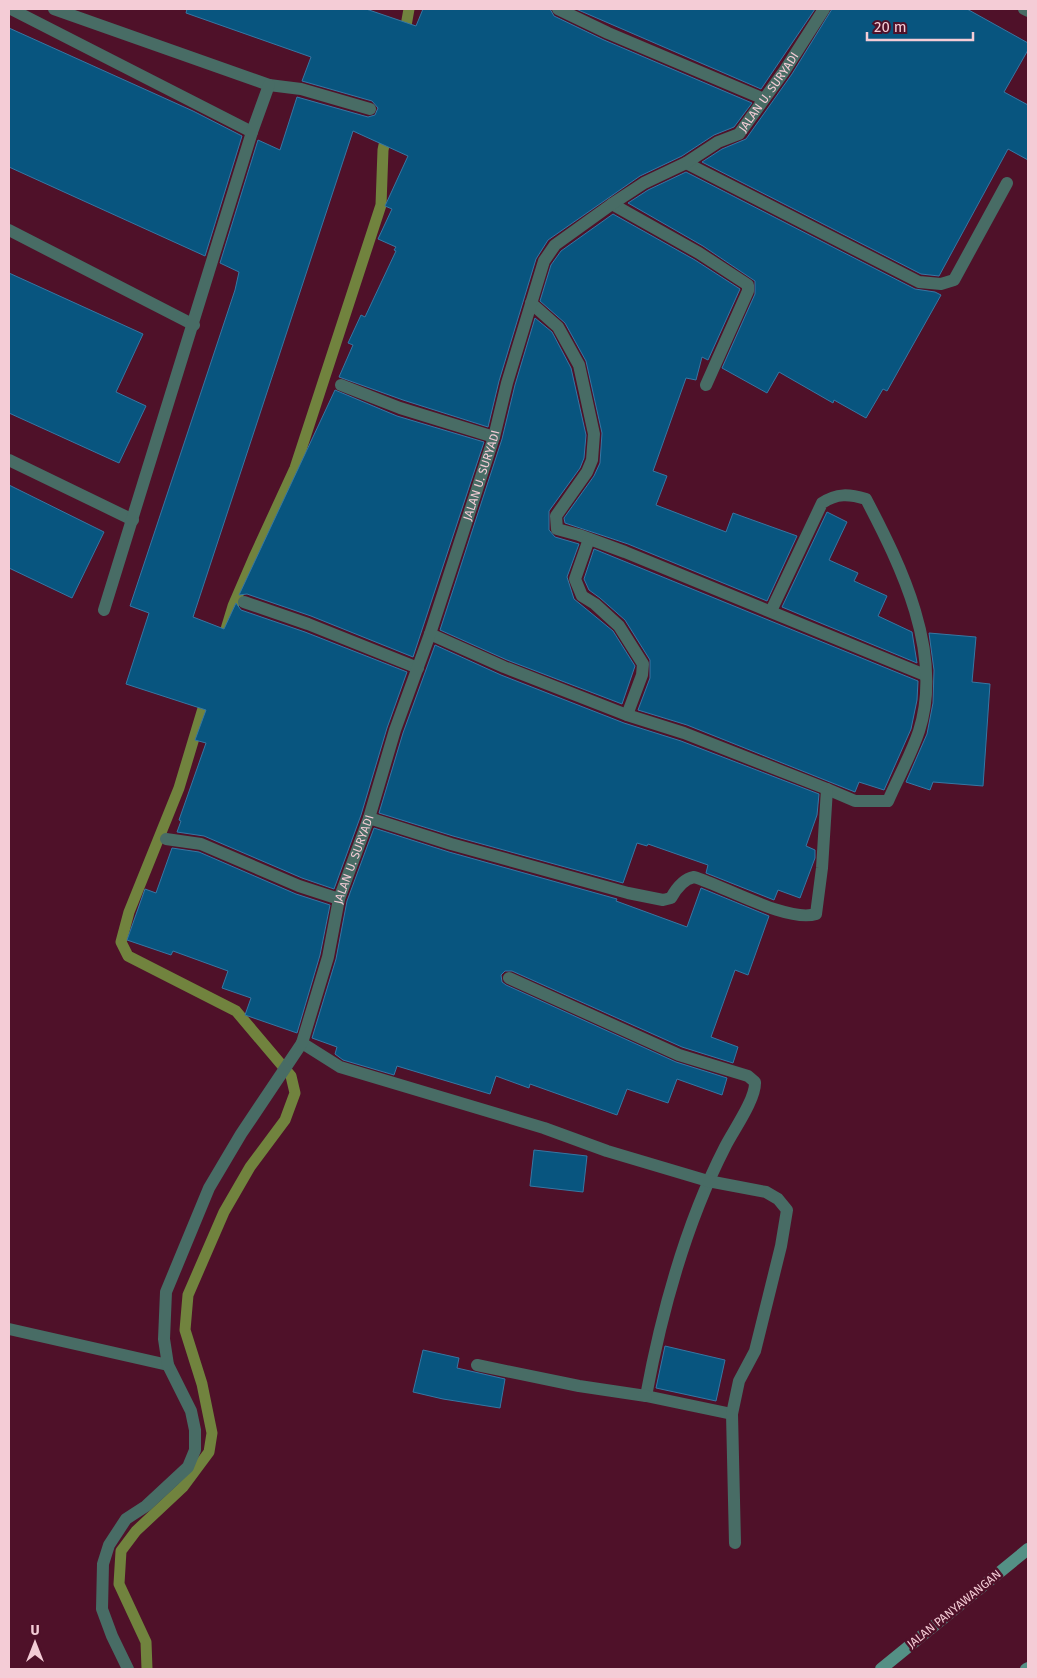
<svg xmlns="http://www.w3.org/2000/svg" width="1037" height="1678" font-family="'Fira Sans',sans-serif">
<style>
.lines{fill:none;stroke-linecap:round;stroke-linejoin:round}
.stream{stroke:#71833e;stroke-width:11}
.building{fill:#08557f;stroke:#3677a3}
.street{stroke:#486c65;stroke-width:12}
.secondary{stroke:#549085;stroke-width:12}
.labels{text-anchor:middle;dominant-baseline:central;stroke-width:5;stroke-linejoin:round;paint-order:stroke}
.street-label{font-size:12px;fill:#f4ccd6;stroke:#4f1129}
</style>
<rect width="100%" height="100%" fill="#4f1129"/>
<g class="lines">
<path class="stream" d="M404,37L409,9
M226,629L233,606L255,555L295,468L381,205L383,150L387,131
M147,1669L146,1642L119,1584L121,1551L136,1531L183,1487L209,1452L212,1433L202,1384L185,1330L188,1295L224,1212L250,1167L285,1120L295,1093L291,1076L236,1011L128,956L121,942L129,912L179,788L207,695"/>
</g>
<path class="building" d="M187,9H366L416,26L423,9H550L554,16L604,40L752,103L734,127L714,135L682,156L640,176L548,240L536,259L499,381L488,427L403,400L339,377L353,345L348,343L361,315L365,317L396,251L394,250L396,247L378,239L392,209L385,206L408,156L353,131L193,617L224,629L236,603L241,610L305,632L407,672L387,728L361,815L334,889L302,878L204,836L177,832L181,821L179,820L206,743L195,740L206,710L126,684L149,613L130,606L235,290L239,272L220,263L258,140L280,150L297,97L368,117L375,115L378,108L372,101L302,81L311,57L186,13Z
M576,9H815L761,89Z
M832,9H967L1028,43V50L1004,92L1028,105V160L1008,149L939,276L921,274L702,162L722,149L746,139L792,74Z
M9,28L193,111L242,136L205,256L9,167Z
M686,172L915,289L935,292L941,295L887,391L883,389L866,418L834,400L833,403L779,372L767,393L722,368L755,294V281L703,246L628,203L648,190Z
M613,214L695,260L740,289L708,360L702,357L696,380L686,378L653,471L667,476L656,505L726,532L733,513L797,536L767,601L628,544L565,523L564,518L594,476L600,463L602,433L586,361L565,323L540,301L551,265L561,251Z
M9,273L143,334L116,392L146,406L119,463L9,413Z
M535,318L552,332L571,368L586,435L584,458L580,468L549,511V530L555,537L579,544L567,577L574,599L613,631L635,666L622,704L507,660L440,630L502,439L515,385Z
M335,390L397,416L484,442L413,657L311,616L247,594L239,595Z
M9,485L104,532L72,598L9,568Z
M827,512L847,522L829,560L858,573L854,581L887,596L878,616L912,632L917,663L782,607Z
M594,549L918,681L917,700L911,729L884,790L859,782L855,792L687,725L638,710L650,678V660L625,620L600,598L589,590L584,579Z
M929,633L976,637L972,682L990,684L983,786L933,782L930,790L906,782L927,734L933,703L934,670Z
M435,645L501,675L624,723L681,741L819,794L817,815L806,846L815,850V858L800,898L778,890L774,900L706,873L708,865L648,844L647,846L637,843L623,883L453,836L379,813L403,733Z
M374,828L449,852L617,899L616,901L687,927L701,888L769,916L748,975L735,970L711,1037L738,1047L733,1063L682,1047L512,971H505L501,975L502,982L506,985L676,1062L727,1078L722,1095L677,1079L668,1103L627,1089L617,1115L530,1084L529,1088L496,1076L490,1094L397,1066L394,1075L343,1060L335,1054L337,1047L312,1038L336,959L347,901Z
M172,848L199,852L296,894L330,905L320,955L297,1033L245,1015L251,998L222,988L228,971L173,951L171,955L127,940L145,889L156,893Z
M534,1150L587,1156L583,1192L530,1186Z
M665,1346L725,1360L716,1401L656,1388Z
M423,1350L459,1358L457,1368L505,1379L500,1408L443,1399L413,1392Z"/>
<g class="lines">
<g class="street">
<path d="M11,9L252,132"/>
<path d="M54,9L269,85L301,89L370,109"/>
<path d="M558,9L608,33L764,99"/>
<path d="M1024,9L1028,11"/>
<path d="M686,163L919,282L941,284L954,280L1007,183"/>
<path d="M612,204L699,253L748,285V291L706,385"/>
<path d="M9,230L194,325"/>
<path d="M531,303L558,327L579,365L594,434L592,460L587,472L556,516L557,529L579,535L625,552L925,675"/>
<path d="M341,385L400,408L494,437"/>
<path d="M9,460L133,520"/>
<path d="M589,539L575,579L582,596L595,604L619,626L643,664L642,675L627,715"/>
<path d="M244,602L308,624L418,668"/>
<path d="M104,610L252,132L269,85"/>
<path d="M771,611L822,503C837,493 849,494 866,499C901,566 944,653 919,731C911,755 898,778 888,801H855L827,789"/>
<path d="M369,818L451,844L628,893L663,900L671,898C676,889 683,879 694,877C724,886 788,923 816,914L822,868L827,789L684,733L627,715L504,667L430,634"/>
<path d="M166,839L201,844L299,886L339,899"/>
<path d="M509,978L679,1055L748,1076L755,1082C756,1099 733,1131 725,1147C685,1225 662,1310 646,1396L732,1414"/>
<path d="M302,1043L340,1067L544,1128L607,1151L708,1181L766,1192L778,1199L787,1210L781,1246L755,1351L739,1381L732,1414L735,1543"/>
<path d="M9,1329L168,1365"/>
<path d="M477,1365L579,1386L646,1396"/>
<path id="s1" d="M128,1669L112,1636L102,1609L103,1564L109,1545L126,1519L146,1506L188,1467L195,1450V1430L191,1411L168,1365L164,1339L166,1292L209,1188L241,1134L302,1043L328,957L339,899L369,818L395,730L430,634L494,437L507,383L544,261L555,245L612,204L644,183L686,163L718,142L739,134L785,70L824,9"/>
</g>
<path class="secondary" d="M881,1669L1028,1549
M1026,1669L1028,1668"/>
</g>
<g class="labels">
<g class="street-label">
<text stroke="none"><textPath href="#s1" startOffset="1816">JALAN U. SURYADI</textPath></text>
<text stroke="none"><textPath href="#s1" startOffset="1306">JALAN U. SURYADI</textPath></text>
<text stroke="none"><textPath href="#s1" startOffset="901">JALAN U. SURYADI</textPath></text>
<text transform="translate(954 1609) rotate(-39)">JALAN PANYAWANGAN</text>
</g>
</g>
<rect width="1037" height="1678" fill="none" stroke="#f4ccd6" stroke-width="20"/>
<g transform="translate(35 1643)" stroke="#4f1129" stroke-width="4" paint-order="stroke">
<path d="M0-4L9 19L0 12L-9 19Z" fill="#f4ccd6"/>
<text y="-8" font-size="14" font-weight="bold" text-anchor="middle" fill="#f4ccd6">U</text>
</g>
<path d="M867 32v8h106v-8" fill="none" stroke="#f4ccd6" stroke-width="2.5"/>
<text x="874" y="32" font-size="15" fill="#f4ccd6" stroke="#4f1129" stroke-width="4" paint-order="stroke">20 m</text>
</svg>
